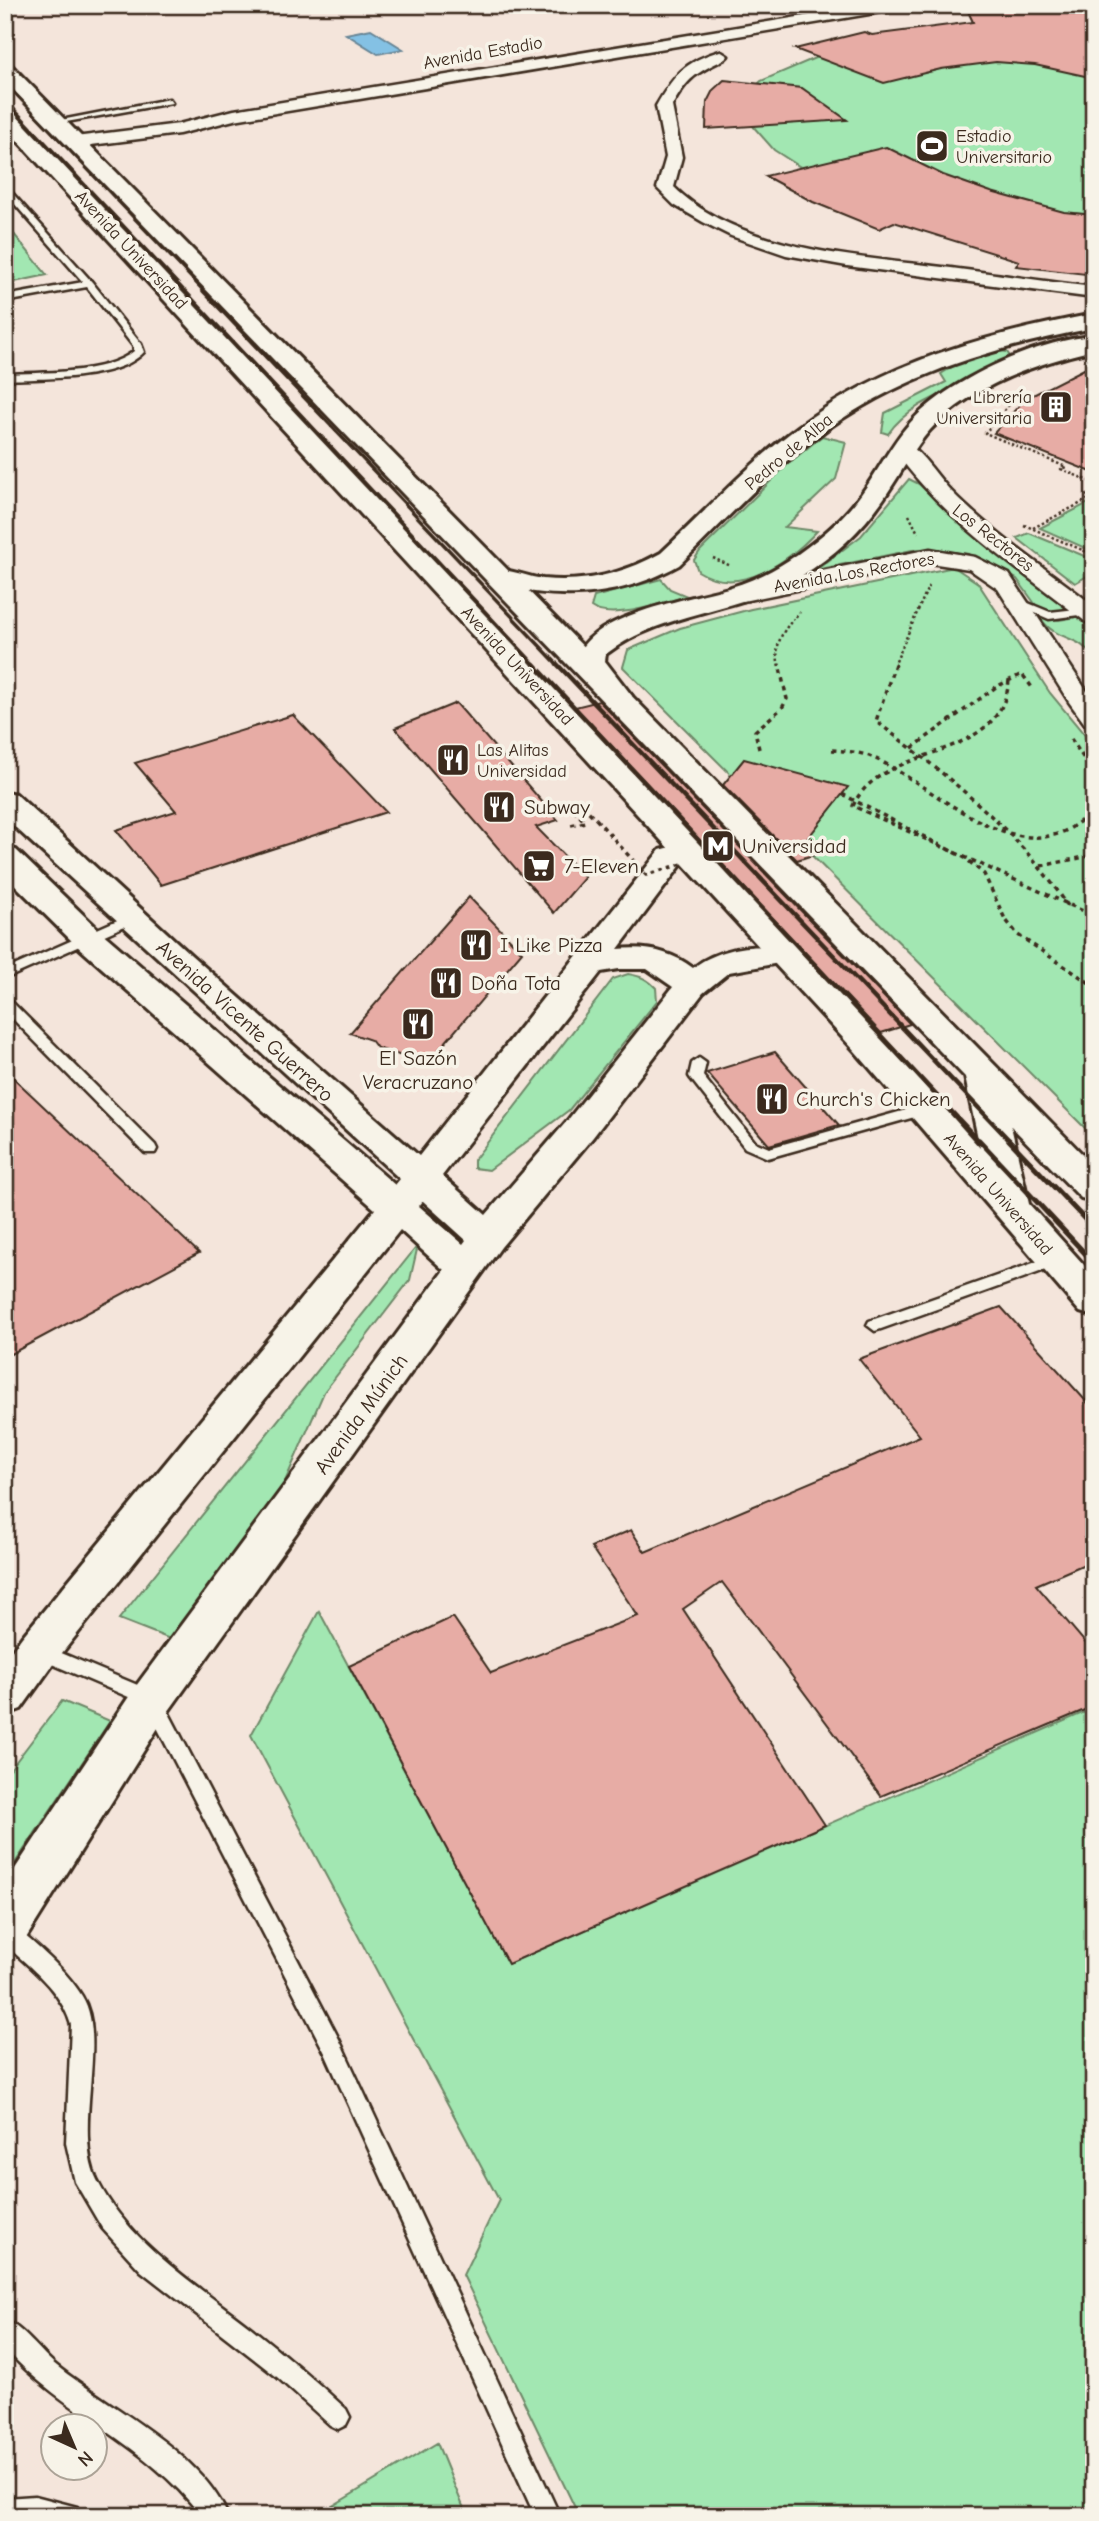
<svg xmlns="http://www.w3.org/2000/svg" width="1099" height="2521" font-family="'Comic Neue',sans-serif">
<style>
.green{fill:#a2e7b2;stroke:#6e8868;stroke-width:2}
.water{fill:#84c1e4;stroke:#678595;stroke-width:2}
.building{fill:#e7aca5;stroke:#3b2a1e;stroke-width:2}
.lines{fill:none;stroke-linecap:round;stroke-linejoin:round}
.lane-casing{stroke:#3b2a1e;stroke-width:5}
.street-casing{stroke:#3b2a1e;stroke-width:5}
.secondary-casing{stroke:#3b2a1e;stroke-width:6}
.highway-casing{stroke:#3b2a1e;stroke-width:6}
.path-far1{stroke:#3b2a1e;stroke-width:2.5;stroke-dasharray:2.5 2.5;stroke-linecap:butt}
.path{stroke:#3b2a1e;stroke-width:3.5;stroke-dasharray:4.5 4.5;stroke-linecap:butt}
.lane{fill:#f7f3e8;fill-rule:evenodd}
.street{fill:#f7f3e8;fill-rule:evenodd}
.secondary{fill:#f7f3e8;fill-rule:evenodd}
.highway{fill:#f7f3e8;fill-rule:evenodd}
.rail-far3{stroke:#3b2a1e;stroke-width:2.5}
.rail-far2{stroke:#3b2a1e;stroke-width:3.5}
.rail-far1{stroke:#3b2a1e;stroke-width:4.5}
.rail{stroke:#3b2a1e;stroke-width:5}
.path-bridge{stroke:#3b2a1e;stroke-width:3.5;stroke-dasharray:4.5 4.5;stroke-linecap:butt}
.labels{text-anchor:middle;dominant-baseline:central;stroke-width:7;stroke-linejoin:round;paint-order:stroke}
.far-street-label{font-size:18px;fill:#3b2a1e;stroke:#f7f3e8}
.far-poi-label{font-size:18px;fill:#3b2a1e;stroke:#f7f3e8;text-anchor:start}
.poi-label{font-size:21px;fill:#3b2a1e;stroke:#f7f3e8;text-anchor:start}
.street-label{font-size:21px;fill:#3b2a1e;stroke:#f7f3e8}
</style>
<rect width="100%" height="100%" fill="#f4e5db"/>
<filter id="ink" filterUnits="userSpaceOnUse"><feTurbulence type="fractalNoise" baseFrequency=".0143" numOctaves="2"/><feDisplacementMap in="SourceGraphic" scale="14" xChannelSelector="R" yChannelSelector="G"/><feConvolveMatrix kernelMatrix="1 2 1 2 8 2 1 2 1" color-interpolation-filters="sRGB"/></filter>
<g filter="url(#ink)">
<path class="green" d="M1094,37V261L802,168L774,150L752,125L751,91L761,81L815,58L891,38Z
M5,223L47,275L5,284Z
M993,350L1007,352L1011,358C977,387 916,393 888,434L882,432L885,413L946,382L941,374L968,357Z
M822,436L846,442L836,479L785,527L817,531C789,561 740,598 698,571L694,560L700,551L788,464Z
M909,479L919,484L962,526L1076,612L1049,613L1038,608L1017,579L969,554L917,549L816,570L861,536Z
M1092,501L1094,552L1040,528Z
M1029,533L1094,560V572L1075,583L1017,538Z
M954,567L978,583L1050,693L1094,746V1137L623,667L628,650L680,628L751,609Z
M661,579L670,589L687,596C664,602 611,622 591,607L594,597Z
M1082,616L1094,625V659C1078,632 1056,643 1040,617L1059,620Z
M628,974C640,976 648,979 656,988L657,1001L569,1110L489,1170L474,1168V1160L613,979Z
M418,1245L410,1280L324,1392L277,1500L170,1639L119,1619Z
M319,1611L508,1964L1094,1708V2516H579L463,2275L499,2200L251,1735Z
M62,1701L110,1721L5,1878V1776Z
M437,2443L467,2516H316Z"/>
<path class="water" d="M371,29L403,49L378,54L346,34Z"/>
<path class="building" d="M965,5L1094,8V78L1035,65L996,62L941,69L884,83L795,49L864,32L872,35L973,22Z
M724,80L802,88L847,120L706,129L707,102L713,90Z
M886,147L943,175L991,192L1064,212L1094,215V275L1016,266L1019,261L894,222L879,229L813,202L765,176Z
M1094,364V473L994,433L1025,399Z
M599,701L910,1024L881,1033L575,707Z
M456,703L558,820L536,827L585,877L554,913L395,728Z
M293,715L386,812L161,885L116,830L176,811L135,763Z
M744,759L848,787L804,843L816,854L797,860L723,785Z
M469,897L522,952L427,1064L377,1048L371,1040L350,1033Z
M775,1052L839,1125L769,1145L707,1073Z
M5,1070L199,1253L5,1357Z
M1001,1307L1094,1410V1560L1036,1585L1094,1653V1706L881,1796L722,1582L683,1609L825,1825L508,1964L349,1666L453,1617L491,1673L638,1616L591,1547L631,1530L645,1552L920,1436L859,1359Z"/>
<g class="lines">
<defs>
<path id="lane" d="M169,99L172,103L55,124L51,122Z
M5,185L92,282L141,344L144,352C117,381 43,378 5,380V374C42,372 105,375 134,351L133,346L87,287L5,302V296L83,282L5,193Z
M1016,598L1050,612L1094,607V613L1049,619L1012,603L1010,601Z
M131,914L138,918L136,921L5,979V970Z
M5,999L10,1000L155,1145L157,1149L155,1153H145L5,1011Z
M699,1058L706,1063L703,1076L755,1142L769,1148L924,1105L931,1110L929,1113L768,1158L745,1148L691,1079L689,1076L692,1063Z
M1056,1255L1064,1260L1062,1264L881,1329L875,1331L867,1325L869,1321Z
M40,1644L159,1694L339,2039L560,2516H535L325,2053L145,1704L33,1656L31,1651L33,1646Z
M5,1921L12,1924C36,1946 65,1968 82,1996C109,2039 72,2129 97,2180C129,2243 195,2284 249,2326C283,2353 315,2380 346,2409L350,2417L346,2425L338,2429L330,2425L277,2377L141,2271L102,2228L75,2182L66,2143L71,2025C61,1990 30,1968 5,1944Z
M5,2320C21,2326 41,2353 57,2366C109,2408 201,2451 228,2516H201C149,2444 62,2414 5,2348Z
M35,2496L77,2507L80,2516H5V2498Z"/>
<path id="street" d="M871,5H906L899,9L234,120L179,134L75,147L67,142L75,137L179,124L234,110Z
M720,51L728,56L725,59C696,73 688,77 672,106L682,157L674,187C740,252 864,257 951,268C999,274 1046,282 1094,287V298L847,266L786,255L731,236L703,222L674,205L657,188L666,157L656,106C673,76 685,61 720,51Z
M903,442C917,445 939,479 951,491C994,535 1046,568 1094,606V624L1086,622C1018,568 943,520 893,448Z
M930,549L975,557L1009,574L1094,702V726L1085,724L1069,702L998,589L969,569L930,563L743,601L732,594L743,587Z"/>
<path id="secondary" d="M1094,314V328C994,347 897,375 815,438C766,475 724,522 679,565C618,599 557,601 489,583L485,577L489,571C507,567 526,577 543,579C586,583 623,574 661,553C706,511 748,464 798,427C885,361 988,334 1094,314Z
M1094,336V350C1036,363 971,386 930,430C913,449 902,472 888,492C866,526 836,555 801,576C740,613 664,610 606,654L605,661L632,696L627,702C602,708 590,681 577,662C581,615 694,599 731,587C751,581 771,572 789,560C816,542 843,520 862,493C879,470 891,444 910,423C948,380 1037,340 1094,336Z
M5,792L16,794L191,955L419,1156L660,850L671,847L682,850L687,857L618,949C646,946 671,951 693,968C714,951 752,942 779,949L784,956L779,963L729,972L703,993L593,1137L501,1247L168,1712L23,1943L5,1949V1884L136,1686L444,1270L400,1230L54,1663L21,1709L5,1715V1660L22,1637L375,1209L76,945L5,875V848L16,850L100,931L395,1185L400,1179L5,818ZM619,969H647L673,987L567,1121L486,1215L442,1176L601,972ZM423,1201L466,1240L463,1244L419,1206Z"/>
<path id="highway" d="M5,64L12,66L1094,1166V1201L1081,1198L1011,1126L1029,1204L1094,1276V1316L1080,1312L855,1051L5,127V109L12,111L879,1035L980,1148L965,1077L5,81Z"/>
</defs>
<use href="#lane" class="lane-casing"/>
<use href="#street" class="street-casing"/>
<use href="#secondary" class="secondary-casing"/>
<use href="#highway" class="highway-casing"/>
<path class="path-far1" d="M1012,401L985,433L1066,467L1061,469L1094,483
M1086,496L1094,492
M909,515L918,533
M1024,525L1094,555
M1033,528L1091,498
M713,558L731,566
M779,666C773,642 784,629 800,612
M894,666L929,585"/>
<path class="path" d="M895,664L876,721C947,776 1018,830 1068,906
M1009,680C1001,766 882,741 853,806L1094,916
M1071,739L1094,774
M912,748L996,687L1022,674L1034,690
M759,749L755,731L782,708L787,699L779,664
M571,825L585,822L575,811L585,808L596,819
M1041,866L1094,855"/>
<use href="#lane" class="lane"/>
<use href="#street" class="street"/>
<use href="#secondary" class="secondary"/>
<use href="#highway" class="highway"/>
<path class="rail-far3" d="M5,83L205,293
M5,99L187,293"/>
<path class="rail-far2" d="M185,291L536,666
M203,291L559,666"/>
<path class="rail-far1" d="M534,664L980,1142
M557,664L1011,1142"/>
<path class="rail" d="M979,1140L1094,1263
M1009,1140L1094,1229"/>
<path class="path-bridge" d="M832,750C846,751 861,752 874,758C936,786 1030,887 1094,807
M842,794L965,858L984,874L1005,919L1018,935L1094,986
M596,819L646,875L682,864"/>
</g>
</g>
<defs>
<symbol id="stadium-square" viewBox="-11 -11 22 22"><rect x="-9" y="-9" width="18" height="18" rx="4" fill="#3b2a1e" stroke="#f7f3e8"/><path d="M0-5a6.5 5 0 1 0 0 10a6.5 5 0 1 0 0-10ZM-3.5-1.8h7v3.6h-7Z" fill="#fff"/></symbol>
<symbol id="building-square" viewBox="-11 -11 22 22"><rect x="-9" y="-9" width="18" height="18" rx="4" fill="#3b2a1e" stroke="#f7f3e8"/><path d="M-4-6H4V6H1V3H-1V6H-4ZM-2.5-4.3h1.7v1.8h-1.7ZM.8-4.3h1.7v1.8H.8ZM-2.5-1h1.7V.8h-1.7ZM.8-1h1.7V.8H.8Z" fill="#fff"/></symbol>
<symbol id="restaurant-square" viewBox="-11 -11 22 22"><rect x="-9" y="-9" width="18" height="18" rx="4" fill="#3b2a1e" stroke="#f7f3e8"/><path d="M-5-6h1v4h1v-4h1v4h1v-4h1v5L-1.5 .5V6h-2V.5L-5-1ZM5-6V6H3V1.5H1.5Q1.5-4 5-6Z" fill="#fff"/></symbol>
<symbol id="metro-square" viewBox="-11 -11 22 22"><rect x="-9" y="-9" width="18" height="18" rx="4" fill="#3b2a1e" stroke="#f7f3e8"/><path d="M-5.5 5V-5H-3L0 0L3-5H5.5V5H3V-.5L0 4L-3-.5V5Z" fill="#fff"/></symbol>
<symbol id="supermarket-square" viewBox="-11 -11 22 22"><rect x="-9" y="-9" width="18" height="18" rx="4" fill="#3b2a1e" stroke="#f7f3e8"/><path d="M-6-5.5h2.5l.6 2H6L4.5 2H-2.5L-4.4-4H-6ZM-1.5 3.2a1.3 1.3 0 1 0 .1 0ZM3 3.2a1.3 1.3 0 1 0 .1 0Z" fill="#fff"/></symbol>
</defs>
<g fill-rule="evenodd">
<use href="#stadium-square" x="913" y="127" width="38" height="38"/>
<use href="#building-square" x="1037" y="388" width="38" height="38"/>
<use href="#restaurant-square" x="434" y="741" width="38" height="38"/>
<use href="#restaurant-square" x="480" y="788" width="38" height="38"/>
<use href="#metro-square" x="699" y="827" width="38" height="38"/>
<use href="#supermarket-square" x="520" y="847" width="38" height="38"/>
<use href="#restaurant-square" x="457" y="926" width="38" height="38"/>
<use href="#restaurant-square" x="427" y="964" width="38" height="38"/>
<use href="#restaurant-square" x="399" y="1005" width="38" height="38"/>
<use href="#restaurant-square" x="753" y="1080" width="38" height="38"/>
</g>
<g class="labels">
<g class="far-street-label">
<text transform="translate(483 53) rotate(-10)">Avenida Estadio</text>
<text transform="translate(131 250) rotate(47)">Avenida Universidad</text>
<text transform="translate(789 452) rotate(-40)">Pedro de Alba</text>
<text transform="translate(993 538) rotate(38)">Los Rectores</text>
<text transform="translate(854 573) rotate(-10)">Avenida Los Rectores</text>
<text transform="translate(517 666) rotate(47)">Avenida Universidad</text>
<text transform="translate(998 1194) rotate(49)">Avenida Universidad</text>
</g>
<g class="far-poi-label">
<text x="956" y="136">Estadio<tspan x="956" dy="21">Universitario</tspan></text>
<text x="1032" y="397" text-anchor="end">Librería<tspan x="1032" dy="21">Universitaria</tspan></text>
<text x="477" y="750">Las Alitas<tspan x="477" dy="21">Universidad</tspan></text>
</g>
<g class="poi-label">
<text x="524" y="807">Subway</text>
<text x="742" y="846">Universidad</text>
<text x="564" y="866">7-Eleven</text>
<text x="500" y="945">I Like Pizza</text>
<text x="471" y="983">Doña Tota</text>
<text x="418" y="1058" text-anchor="middle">El Sazón<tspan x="418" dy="24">Veracruzano</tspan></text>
<text x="796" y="1099">Church's Chicken</text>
</g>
<g class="street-label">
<text transform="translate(245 1021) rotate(42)">Avenida Vicente Guerrero</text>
<text transform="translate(361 1414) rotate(-54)">Avenida Múnich</text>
</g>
</g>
<rect width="1099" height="2521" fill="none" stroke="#f7f3e8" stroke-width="28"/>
<rect x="14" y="14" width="1071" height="2493" fill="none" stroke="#3b2a1e" stroke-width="2.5" filter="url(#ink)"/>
<g transform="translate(74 2447) rotate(136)"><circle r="33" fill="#f7f3e8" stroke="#aca397" stroke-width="2"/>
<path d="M0-5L12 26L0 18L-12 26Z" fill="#3b2a1e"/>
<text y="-10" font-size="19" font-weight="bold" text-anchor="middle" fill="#3b2a1e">N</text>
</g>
</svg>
